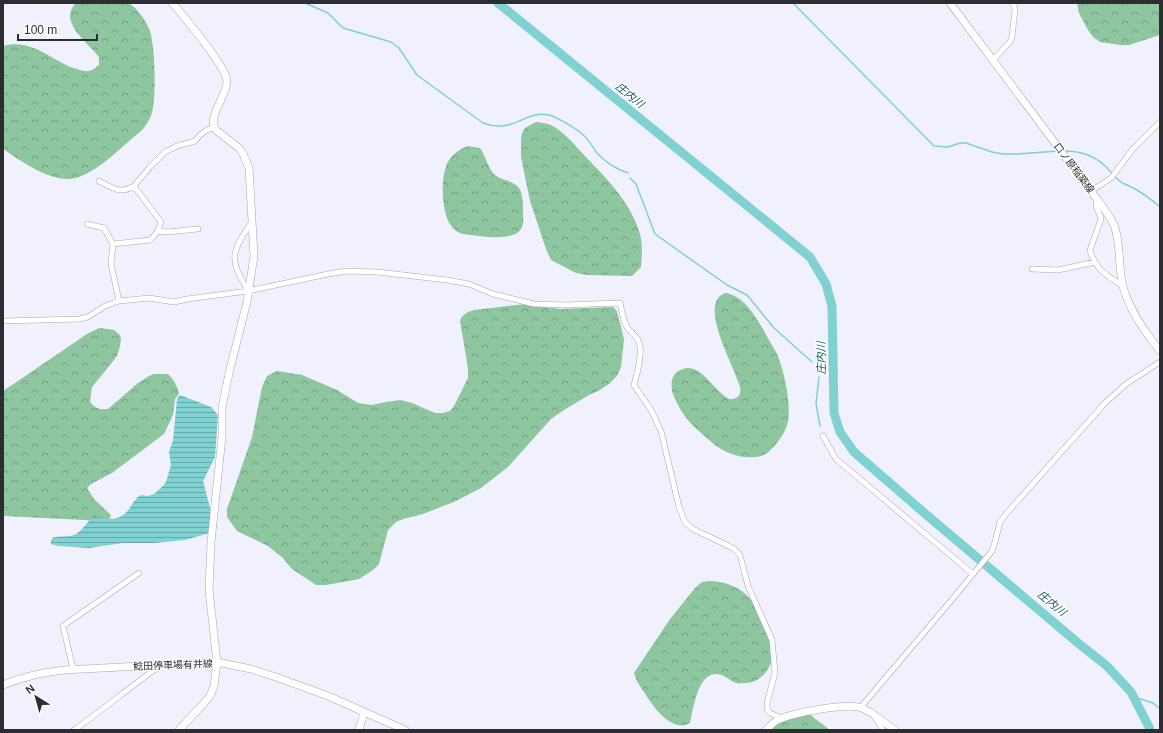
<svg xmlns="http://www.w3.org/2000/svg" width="1163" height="733" font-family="Helvetica,'Noto Sans JP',sans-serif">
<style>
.forest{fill:url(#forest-crowns)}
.water{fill:url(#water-rules)}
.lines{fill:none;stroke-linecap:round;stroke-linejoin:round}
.stream{stroke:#7fd1d2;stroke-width:1.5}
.river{stroke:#7fd1d2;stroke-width:9}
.street-casing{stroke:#a7a7b2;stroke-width:6}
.secondary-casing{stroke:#a7a7b2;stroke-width:8}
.street{stroke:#fff;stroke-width:5}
.secondary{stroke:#fff;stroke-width:7}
.labels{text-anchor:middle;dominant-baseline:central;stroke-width:3;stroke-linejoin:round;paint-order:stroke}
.street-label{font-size:10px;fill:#2c2d31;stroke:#fff}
.water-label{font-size:11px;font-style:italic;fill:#0f5759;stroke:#fff}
</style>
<defs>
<pattern id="forest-crowns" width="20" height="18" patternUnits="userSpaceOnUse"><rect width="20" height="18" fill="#8dc69f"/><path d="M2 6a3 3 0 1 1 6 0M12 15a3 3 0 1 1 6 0" fill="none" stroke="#73a182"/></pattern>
<pattern id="water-rules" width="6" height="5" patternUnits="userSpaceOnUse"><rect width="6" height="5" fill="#7fd1d2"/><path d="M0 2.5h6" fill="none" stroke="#68aaab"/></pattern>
</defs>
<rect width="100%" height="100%" fill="#f1f1fd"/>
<path class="forest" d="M75,3H128C138,8 146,21 150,31C155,47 157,100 151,116C149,120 146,126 143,129C138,134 132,138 127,143C113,155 88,179 68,179C46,179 21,161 3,149V46C31,38 50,59 73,68C78,69 84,72 89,71C93,70 96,67 99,65V57C90,45 70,31 70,15C70,11 73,7 75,3Z
M1077,3H1160V35L1129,45H1120L1100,42L1093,37L1088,30L1079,13Z
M536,122C541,123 547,123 551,125C564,132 573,143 583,154C604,176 630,201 639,231C643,242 642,255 641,267L632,276L587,275L576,273L551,260L546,249L530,201L521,157V138L522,133L525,128Z
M468,146L480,148C485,155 489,170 495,175C502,181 513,180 519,188C523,193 523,205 523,212C523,217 524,222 522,227C515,244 476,235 462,234C457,232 453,229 450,224C441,210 440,174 449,160C453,154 461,148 468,146Z
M725,293C746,295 760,324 769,340C772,346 777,352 779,359C785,376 791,404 788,422C786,430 782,436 777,443C770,451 766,456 755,457C740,458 727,454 715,445C699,431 686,422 677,403C675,399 673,395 672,391C671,384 671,377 677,372C697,357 712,388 726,397C730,401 735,399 739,396C740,393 741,390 740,387C735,368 702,312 720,296C721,295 723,294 725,293Z
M526,304L560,309L613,307L617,311L624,339L621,367L617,376L609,384L598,391L589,395L564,410L551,419L508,467L481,488L456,501L423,514L403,519L396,522L388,530L379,564L373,570L359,579L326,585H316L292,569L283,558L268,546L237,531L227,517V509L252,437L262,387L267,376L277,371L302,375L337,390L358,403L372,405L386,402L400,400L412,403L435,413H443L450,411L454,406L468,378V368L460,321C462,314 468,312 474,310Z
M100,328L114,330L119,334L121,338L120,346L117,356L106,370L92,387L90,402L95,407L100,409H108L138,383L149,376L154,374H168C174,380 177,385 179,394L175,399L173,415L164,434L112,473L91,484L87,488L94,499L111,515L109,520L105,521L3,516V391C25,376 46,362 68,347C79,340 87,332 100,328Z
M710,581C727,582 741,587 752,601C769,620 784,648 766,672C761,678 754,683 746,683C743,683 739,684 736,683C728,680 721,671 711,675C697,680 693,710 690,723C672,733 654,708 646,695C642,689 636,681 634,673L670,619L695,588L702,582Z
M809,714L830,730H769L786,718Z"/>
<path class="water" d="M180,395L211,407L218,415L215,457L203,481L210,508V533L185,540L155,543H123L89,548L58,546L51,544V541L52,538C59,535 68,538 76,534C83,530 89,519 93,517C101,514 110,524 123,515C131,510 133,499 141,495L148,496L154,494L162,487L166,482L171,465L169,452L173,440L176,410L177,399Z"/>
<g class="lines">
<path class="stream" d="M305,3L328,13L343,28L391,42L399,48L417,75L483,123C491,126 500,127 508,125C522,122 533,111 549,115C557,117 575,128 581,133C588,138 592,146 597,153C605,162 616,169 628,173
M793,3L934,146L948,147L960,143H966L992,152L1003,154H1018L1058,151
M1064,151C1078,151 1093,155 1104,165C1110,170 1114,177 1121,182C1125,185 1131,186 1135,189C1144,194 1152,200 1160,207
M630,178L636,184L655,234L727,285L747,295L774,328L812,362
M819,377L816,403L820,426
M1134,697L1153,703L1160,709"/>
<path class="river" d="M498,3L810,257L826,284L832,306L834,413L840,432L854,452L922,511L1078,643L1107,666L1131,692L1149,727L1150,730"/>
<defs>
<path id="street" d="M992,61L1010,42L1012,37L1015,9L1013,3
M99,181C111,187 120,195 134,186
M1091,191L1111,178L1133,149L1160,122
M1097,199L1096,206L1101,218L1100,222L1090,250C1095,269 1107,276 1123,286
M87,224L104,228L113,244
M158,231L167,232L198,229
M1032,269L1058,270L1095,262
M248,291C242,279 231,265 236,250C238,242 247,229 252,222
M119,301L111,264L113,244L150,240C156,235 159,230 161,222L134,186L150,167L165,152L177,146L195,141L200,135L207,130L214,127
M3,321L79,319L88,317L105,306L119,301L149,298L174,302L187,299L248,291L328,274L347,271L377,272L447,280L469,284L493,294L534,304L565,305L620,303C622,311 623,320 627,327C630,332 637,336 639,342C643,353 637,374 634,385L651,410L661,431L679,507L685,522L693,529L733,548L740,555L748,586L772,640L775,673L767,703V709L770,713L781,718
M823,436L836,459L973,574
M73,669L63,626L139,573
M861,707L955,596L992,551L995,542L1000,522L1006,514L1105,403L1126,384L1160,362
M874,716L883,730
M74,730C104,709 131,686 161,665"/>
<path id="secondary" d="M172,3L176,7C187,21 226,66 227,81C227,97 205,118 217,131L239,148L243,154L249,168L254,256L247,302L230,369L222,407V437L211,542L209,590L217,662L214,686L210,696L205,702L179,730
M950,3L1097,199C1103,208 1112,218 1115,228C1121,247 1118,268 1123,287C1130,311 1145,332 1160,351
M3,685C25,676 41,673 64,670L217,662L251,669L276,677L328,696L405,730
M359,730L364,712
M766,730C770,726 774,721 780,719C794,713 848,702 862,708C873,712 884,723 895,730"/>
</defs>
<use href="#street" class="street-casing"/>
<use href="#secondary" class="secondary-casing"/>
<use href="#street" class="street"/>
<use href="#secondary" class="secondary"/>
</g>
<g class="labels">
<g class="street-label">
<text transform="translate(1074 168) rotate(53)">口ノ原稲築線</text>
<text transform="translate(173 665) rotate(-2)">鯰田停車場有井線</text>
</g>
<g class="water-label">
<text transform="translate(630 95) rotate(39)">庄内川</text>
<text transform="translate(821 358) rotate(-91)">庄内川</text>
<text transform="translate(1052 603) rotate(40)">庄内川</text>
</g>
</g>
<rect width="1163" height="733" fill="none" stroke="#2c2d31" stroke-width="8"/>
<g transform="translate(36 697) rotate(323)" stroke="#ffffff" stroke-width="3" paint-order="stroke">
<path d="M0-3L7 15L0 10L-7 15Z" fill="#2c2d31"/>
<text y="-6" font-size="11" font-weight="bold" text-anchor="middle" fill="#2c2d31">N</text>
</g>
<path d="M18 34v6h79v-6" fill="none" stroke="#2c2d31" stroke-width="2"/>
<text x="24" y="34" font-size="12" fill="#2c2d31" stroke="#ffffff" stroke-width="3" paint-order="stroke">100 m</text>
</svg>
